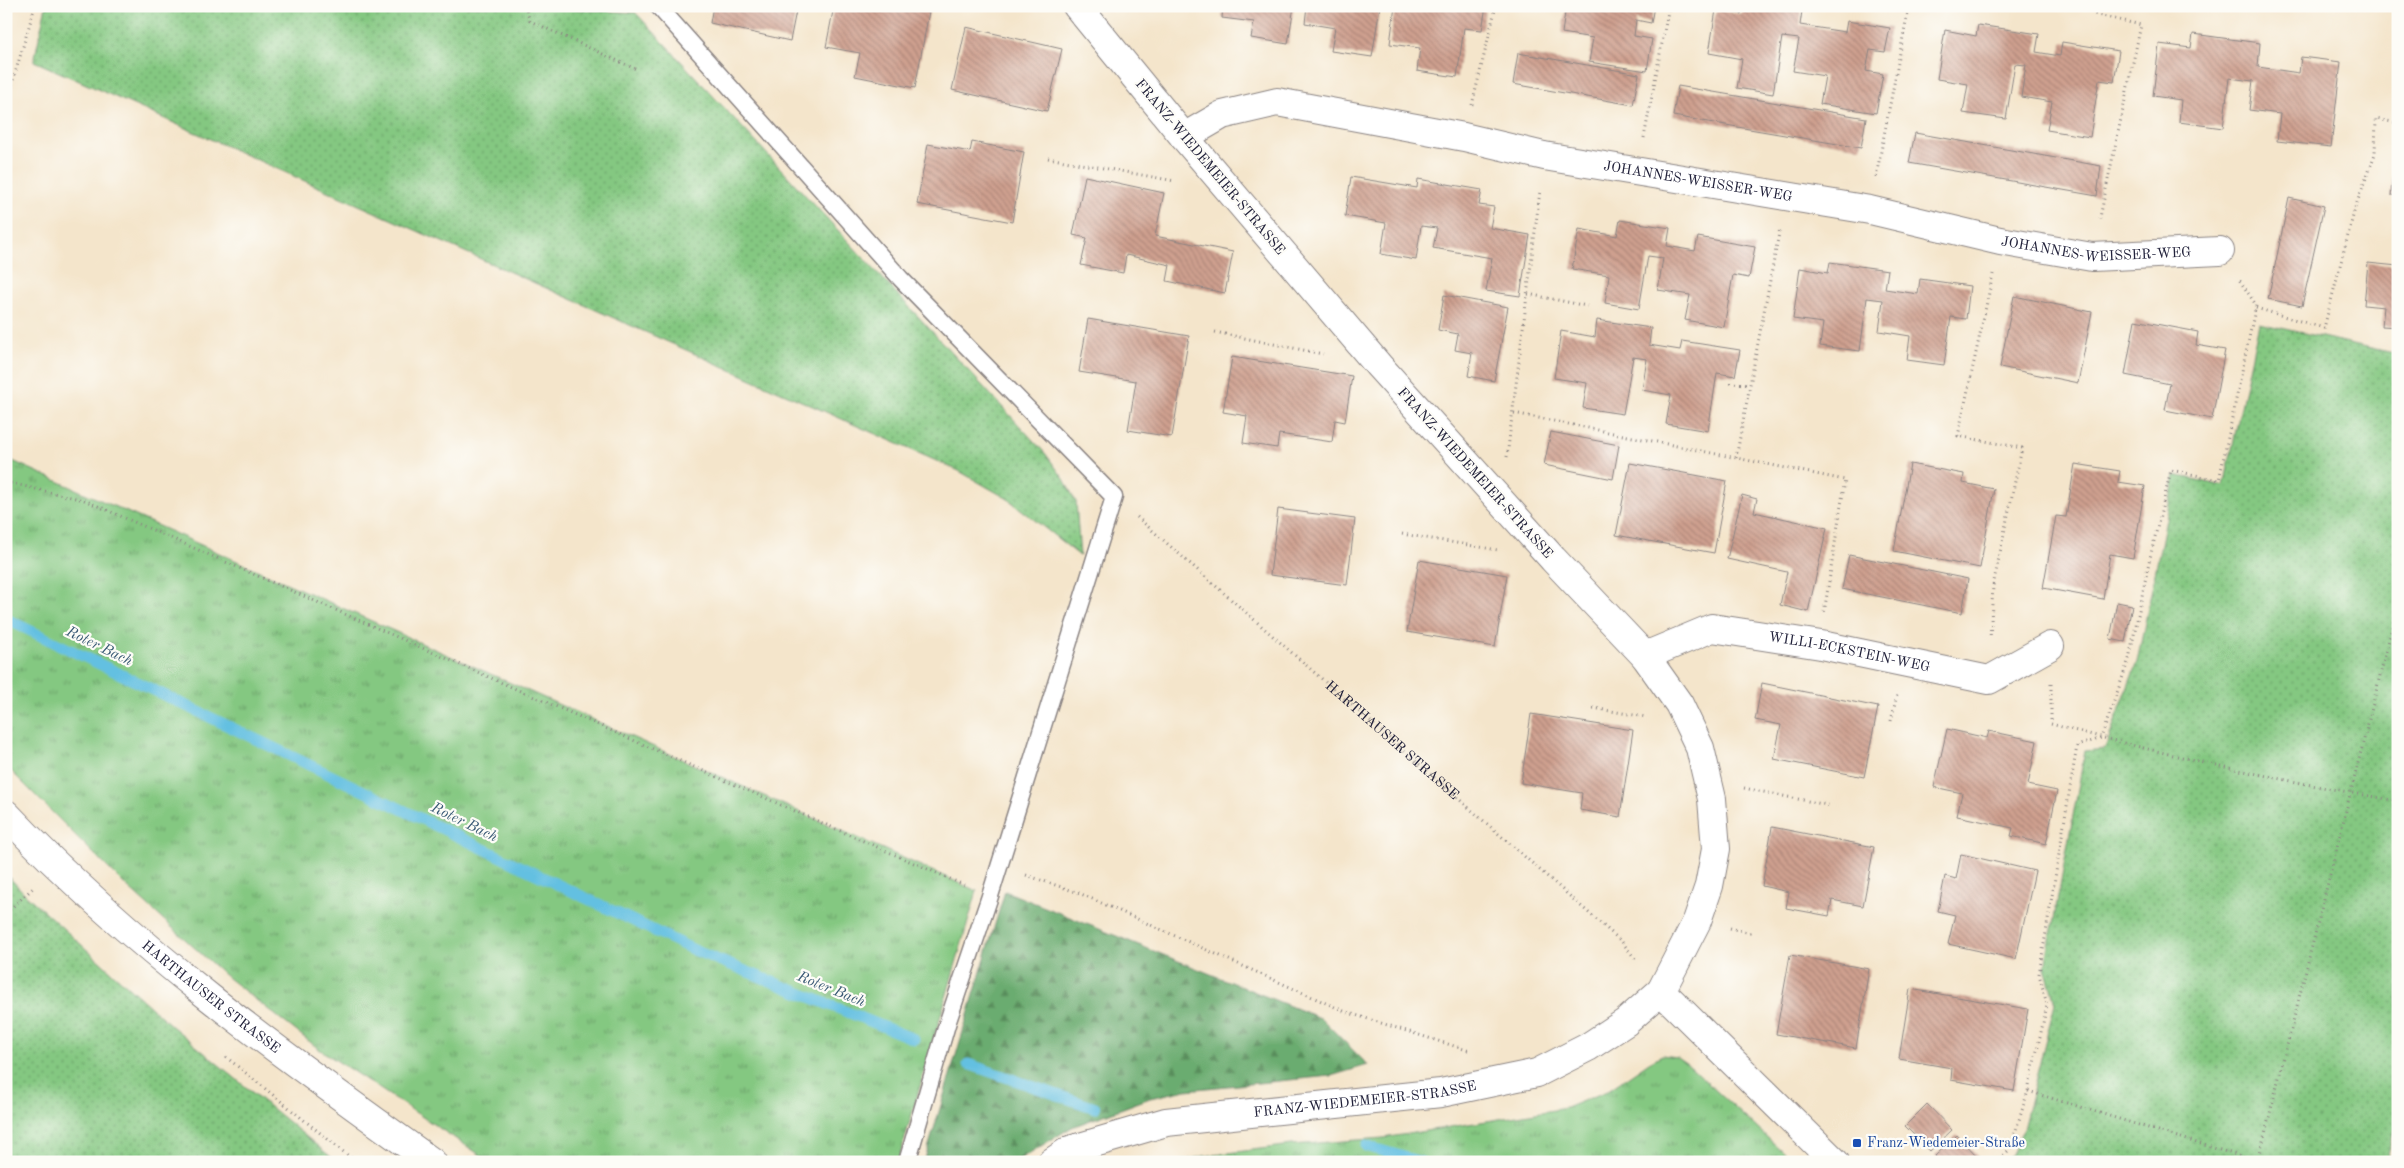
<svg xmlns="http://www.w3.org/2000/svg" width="2404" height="1168" font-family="'Old Standard TT',serif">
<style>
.grass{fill:url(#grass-tufts);stroke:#53755e}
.forest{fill:url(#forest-firs);stroke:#466755}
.garden{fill:url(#garden-dots);stroke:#53755e}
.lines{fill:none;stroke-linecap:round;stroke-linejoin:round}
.stream{stroke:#63c0e1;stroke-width:11}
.building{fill:url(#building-back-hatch)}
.service-casing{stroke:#8b8483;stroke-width:19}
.minor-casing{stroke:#8b8483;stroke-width:30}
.tertiary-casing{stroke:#8b8483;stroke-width:30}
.path{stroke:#8b8483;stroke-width:3;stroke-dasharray:1 4;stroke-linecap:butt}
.service{stroke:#fff;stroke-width:16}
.minor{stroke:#fff;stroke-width:28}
.tertiary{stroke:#fff;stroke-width:28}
.transit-dot{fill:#1a4fb4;stroke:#fdfcf7;stroke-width:2}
.labels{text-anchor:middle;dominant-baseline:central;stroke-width:4.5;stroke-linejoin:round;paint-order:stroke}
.street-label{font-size:14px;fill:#22223b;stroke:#fdfcf7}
.transit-label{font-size:14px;fill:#164399;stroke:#fdfcf7;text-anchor:start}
.water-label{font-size:15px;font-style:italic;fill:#395975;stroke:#fdfcf7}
</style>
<defs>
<pattern id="grass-tufts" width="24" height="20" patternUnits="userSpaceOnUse" patternTransform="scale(1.25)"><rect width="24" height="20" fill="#84c881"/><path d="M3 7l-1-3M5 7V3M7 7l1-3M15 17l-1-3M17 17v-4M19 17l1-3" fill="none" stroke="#6ca26b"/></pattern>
<pattern id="forest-firs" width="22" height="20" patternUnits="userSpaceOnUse" patternTransform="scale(1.25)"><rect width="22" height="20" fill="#6bac6f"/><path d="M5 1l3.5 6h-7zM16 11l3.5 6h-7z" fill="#588c5c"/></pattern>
<pattern id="garden-dots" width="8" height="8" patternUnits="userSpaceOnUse" patternTransform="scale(1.25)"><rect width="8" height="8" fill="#84c881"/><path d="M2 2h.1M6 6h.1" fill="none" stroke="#6ca26b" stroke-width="1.8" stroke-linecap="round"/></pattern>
<pattern id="building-back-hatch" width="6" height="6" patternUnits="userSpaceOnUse" patternTransform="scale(1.25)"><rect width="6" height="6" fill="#cfa08f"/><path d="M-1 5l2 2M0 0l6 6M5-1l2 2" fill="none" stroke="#a88276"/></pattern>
</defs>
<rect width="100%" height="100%" fill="#fdfcf7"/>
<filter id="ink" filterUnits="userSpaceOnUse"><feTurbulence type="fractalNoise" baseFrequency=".02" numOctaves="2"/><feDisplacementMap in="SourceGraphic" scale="10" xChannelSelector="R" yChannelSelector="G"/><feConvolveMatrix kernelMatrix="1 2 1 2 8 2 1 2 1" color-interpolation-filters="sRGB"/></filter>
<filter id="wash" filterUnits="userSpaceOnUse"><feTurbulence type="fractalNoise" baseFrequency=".0096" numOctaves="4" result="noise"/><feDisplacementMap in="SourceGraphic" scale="20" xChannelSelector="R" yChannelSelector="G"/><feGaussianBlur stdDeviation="1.12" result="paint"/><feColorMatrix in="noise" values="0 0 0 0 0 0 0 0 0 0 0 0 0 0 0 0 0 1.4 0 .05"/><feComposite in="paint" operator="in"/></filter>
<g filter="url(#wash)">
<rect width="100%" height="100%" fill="#f4e5cb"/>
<path class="grass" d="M6,458L977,891L898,1162H491L319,1049L228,978L124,884L6,766Z
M1662,1055L1677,1057L1687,1064L1794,1162H1178L1204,1156L1292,1145L1383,1138L1566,1108L1607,1091L1649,1062Z"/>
<path class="forest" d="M1005,891L1322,1019L1368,1065L1331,1076L1186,1090L1150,1098L1072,1127L1015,1162H924Z"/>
<path class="garden" d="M46,6H533L636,13L1045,453L1064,479L1076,502L1080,556L1008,499L959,471L34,61Z
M2259,323L2398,354V1119L2386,1162H2003L2012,1154L2023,1129L2055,1003L2045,967L2085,751L2105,749L2137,662L2175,475L2224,486Z
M6,874L26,895L173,1027L337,1162H6Z"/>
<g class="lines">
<path class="stream" d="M6,619L696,951L914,1039
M968,1064L1095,1108
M1366,1146L1421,1162"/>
</g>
<g id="blocks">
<path class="building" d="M713,6H797L790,41L710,23Z
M834,6H930L915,88L855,76L860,53L826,47Z
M1223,6H1294L1288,44L1251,38L1254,22L1222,18Z
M1307,6H1380L1372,57L1331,51L1335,28L1305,23Z
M1395,6H1486L1482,30L1464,28L1457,77L1417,71L1420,48L1390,44Z
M1566,6H1654L1651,23L1636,20L1634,36L1652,39L1647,71L1589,62L1593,38L1562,33Z
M1743,6H1776L1802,11L1800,25L1845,32L1847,21L1890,28L1885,52L1870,50L1866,71L1883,74L1876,113L1820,104L1825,76L1793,71L1799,39L1782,37L1773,94L1737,88L1742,59L1709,53L1716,10L1741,14Z
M1978,25L2039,34L2036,52L2060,56L2062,42L2119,51L2114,82L2099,80L2090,137L2047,130L2052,102L2021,97L2026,65L2015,64L2006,119L1963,113L1968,84L1937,79L1945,30L1976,36Z
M966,27L1062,49L1047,111L952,90Z
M2193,34L2260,43L2258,67L2299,73L2301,57L2341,62L2331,147L2277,141L2280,114L2249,110L2253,81L2229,78L2223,128L2179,122L2181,100L2153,96L2159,44L2191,48Z
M1518,53L1639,74L1633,105L1513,84Z
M1678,86L1866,118L1861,148L1673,116Z
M1915,133L2101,166L2097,196L1909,163Z
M972,142L1024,152L1012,222L917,204L928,144L970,152Z
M2396,146H2398V196L2391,195Z
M1085,176L1164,193L1155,236L1233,252L1225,293L1167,281L1170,265L1126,255L1123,273L1081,265L1087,238L1073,235Z
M1351,177L1417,188L1418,179L1482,190L1479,205L1494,207L1490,228L1530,235L1520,296L1486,291L1492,258L1433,248L1437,228L1421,226L1416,260L1381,254L1386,223L1345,216Z
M2289,198L2324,206L2302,306L2268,299Z
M1620,220L1670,228L1667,246L1695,251L1698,237L1755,247L1749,278L1733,275L1724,327L1685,320L1690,295L1658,290L1663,258L1648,256L1639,309L1605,303L1609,275L1572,269L1579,229L1617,236Z
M1830,262L1888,270L1885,289L1918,294L1920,279L1970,286L1966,319L1951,317L1944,365L1907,360L1910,336L1879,331L1883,300L1867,298L1860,351L1820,346L1823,323L1793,319L1800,268L1828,273Z
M2368,263L2398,266V327L2382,326L2384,307L2364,305Z
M1444,295L1508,307L1494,381L1468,376L1472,353L1455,350L1458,334L1438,330Z
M2014,296L2092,312L2078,383L2000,367Z
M1088,319L1189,336L1172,437L1128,430L1136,381L1079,372Z
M1597,320L1651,328L1649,345L1680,350L1682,341L1740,350L1735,376L1717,373L1708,431L1666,424L1671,395L1642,390L1647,359L1633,357L1623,414L1583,408L1587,383L1554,378L1561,331L1595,337Z
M2135,320L2198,332L2196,345L2225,350L2212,419L2165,410L2170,384L2125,375Z
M1232,357L1352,376L1345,422L1335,420L1332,442L1279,434L1277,448L1243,443L1247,416L1223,412Z
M1551,432L1619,445L1613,479L1544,465Z
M1630,463L1727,481L1714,553L1616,535Z
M1910,464L1964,474L1963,483L1994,489L1980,568L1894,551Z
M2075,464L2120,471L2118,482L2145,486L2133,558L2110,554L2103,599L2043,588L2056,516L2066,517Z
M1742,495L1757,499L1754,512L1827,528L1808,612L1780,605L1787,572L1727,559Z
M1278,509L1355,519L1347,585L1270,575Z
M1849,555L1968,579L1962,613L1842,589Z
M1419,560L1507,575L1495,647L1407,632Z
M2117,602L2132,605L2125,642L2110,639Z
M1762,683L1878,707L1864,777L1774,759L1781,725L1755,720Z
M1531,714L1633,730L1620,817L1580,810L1582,793L1521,783Z
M1947,729L1987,738L1989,731L2037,741L2028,785L2057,791L2046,844L2011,836L2013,828L1957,816L1962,793L1934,787Z
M1772,827L1874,847L1863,906L1832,900L1829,916L1786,908L1789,892L1762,886Z
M1961,854L2035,871L2016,959L1948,944L1955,915L1938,911L1945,876L1956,879Z
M1790,955L1869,969L1856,1048L1776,1034Z
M1910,989L2028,1009L2014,1091L1951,1080L1952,1068L1899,1059Z
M1927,1104L1952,1130L1930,1151L1905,1126Z
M1957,1135L1980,1159L1977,1162H1940L1935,1156Z"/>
</g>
</g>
<g filter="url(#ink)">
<use href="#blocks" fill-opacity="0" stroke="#8b8483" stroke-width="1"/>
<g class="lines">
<defs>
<path id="service" d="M658,6L901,279L1114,497L990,896L948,1021L907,1162"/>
<g id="minor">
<path id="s2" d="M1184,137L1222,115L1277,102L1464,137L1544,156L1870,210L2000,241L2092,257L2220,251"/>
<path id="s3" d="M1645,656L1712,628L1821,645L1989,680L2050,646"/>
<path d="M1661,991L1835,1162"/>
<path id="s4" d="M1052,1162L1070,1150L1166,1122L1441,1093L1537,1073L1588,1047L1626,1022L1661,991L1697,921L1709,886L1716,849L1712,799L1700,748L1679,704L1645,656L1553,559L1379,366L1184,137L1077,6"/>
</g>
<g id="tertiary">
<path id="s5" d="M6,814C133,948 282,1055 432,1162"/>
</g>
</defs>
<use href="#service" class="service-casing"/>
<use href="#minor" class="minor-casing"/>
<use href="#tertiary" class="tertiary-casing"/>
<g class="path">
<path d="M525,6L530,21L638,70"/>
<path d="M2095,6L2093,14L2141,25L2099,222"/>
<path d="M6,104L35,6"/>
<path d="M1472,105L1496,6"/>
<path d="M1644,138L1669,6"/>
<path d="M1048,158L1175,181"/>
<path d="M1876,177L1909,6"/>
<path d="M1528,294L1587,306"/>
<path d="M2256,308L2324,328L2355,208L2375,154L2376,119L2398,123"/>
<path d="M1215,332L1323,354"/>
<path d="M1730,383L1750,384"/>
<path d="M1514,413L1845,480L1824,613"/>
<path d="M1507,457L1540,191"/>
<path d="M1736,458L1780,228"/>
<path d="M6,482L84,500L964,885"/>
<path id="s1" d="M1137,517L1622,942L1637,961"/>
<path d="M1402,534L1498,550"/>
<path d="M1990,640L1993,586L2022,448L1958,436L1993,274"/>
<path d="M2051,684V724C2165,755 2282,781 2398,801"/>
<path d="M1593,708L1646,717"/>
<path d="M1891,721L1897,695"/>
<path d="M1744,788L1832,806"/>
<path d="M1026,875L1079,893L1346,1012L1470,1051"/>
<path d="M6,913L33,888"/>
<path d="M1730,928L1754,934"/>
<path d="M226,1057L356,1162"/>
<path d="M2028,1091L2259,1162"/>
<path d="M2258,1161L2398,604"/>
<path d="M1996,1162L2010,1149L2028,1091L2047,1005L2039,974L2077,746L2101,738L2129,659L2149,562L2171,470L2219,480L2256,305L2238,278"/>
</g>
<use href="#service" class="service"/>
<use href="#minor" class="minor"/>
<use href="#tertiary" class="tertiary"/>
</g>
</g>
<rect class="transit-dot" x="1852" y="1138" width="10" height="10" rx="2.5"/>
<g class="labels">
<g class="street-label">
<text transform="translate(1210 167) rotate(50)">FRANZ-WIEDEMEIER-STRASSE</text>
<text stroke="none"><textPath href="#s2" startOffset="529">JOHANNES-WEISSER-WEG</textPath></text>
<text stroke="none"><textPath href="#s2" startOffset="934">JOHANNES-WEISSER-WEG</textPath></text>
<text transform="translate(1475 473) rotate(48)">FRANZ-WIEDEMEIER-STRASSE</text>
<text stroke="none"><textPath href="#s3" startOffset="212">WILLI-ECKSTEIN-WEG</textPath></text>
<text stroke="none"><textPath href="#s1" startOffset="339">HARTHAUSER STRASSE</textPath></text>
<text stroke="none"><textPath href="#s5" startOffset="275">HARTHAUSER STRASSE</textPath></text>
<text stroke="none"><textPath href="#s4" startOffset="322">FRANZ-WIEDEMEIER-STRASSE</textPath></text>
</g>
<g class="transit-label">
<text x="1867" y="1143">Franz-Wiedemeier-Straße</text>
</g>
<g class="water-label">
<text transform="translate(99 647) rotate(26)">Roter Bach</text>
<text transform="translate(464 823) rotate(26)">Roter Bach</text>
<text transform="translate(831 990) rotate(22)">Roter Bach</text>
</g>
</g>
<rect width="2404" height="1168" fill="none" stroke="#fdfcf7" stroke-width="25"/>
</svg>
